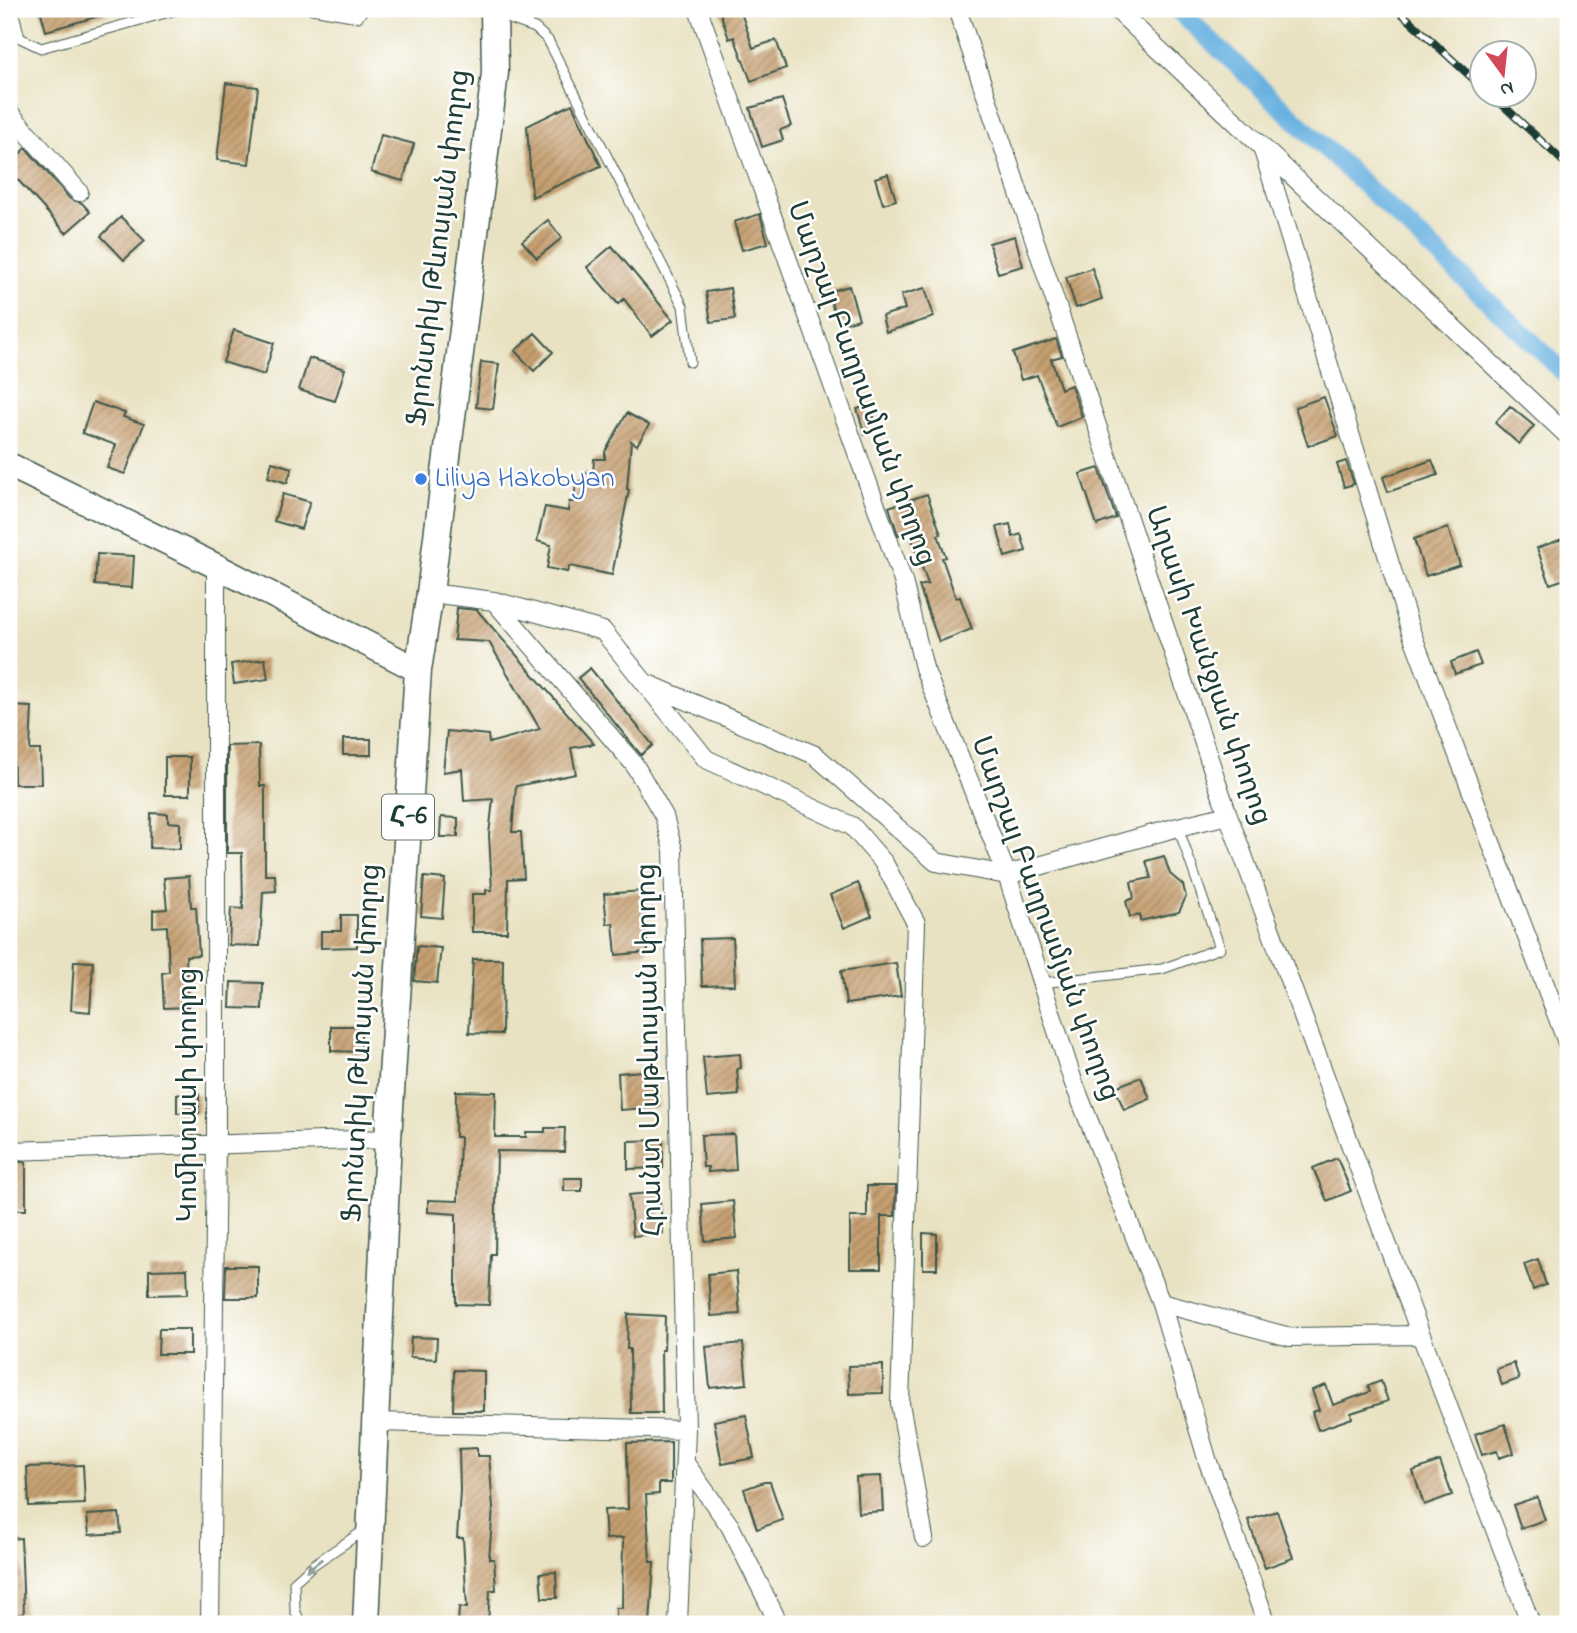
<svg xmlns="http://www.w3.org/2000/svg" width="1577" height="1633" font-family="'Indie Flower','Noto Sans Armenian',sans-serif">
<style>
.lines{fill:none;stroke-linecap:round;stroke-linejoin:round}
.canal{stroke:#68b1e0;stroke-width:19}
.building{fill:url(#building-hatch)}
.lane-casing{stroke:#3d5649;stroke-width:11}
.street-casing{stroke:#3d5649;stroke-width:20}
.secondary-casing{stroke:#3d5649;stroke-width:27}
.primary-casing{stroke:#3d5649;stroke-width:29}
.lane{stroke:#fff;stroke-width:9}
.street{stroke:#fff;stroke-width:18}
.secondary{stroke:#fff;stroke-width:24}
.primary{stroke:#fff;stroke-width:26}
.rail-casing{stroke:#1f3d34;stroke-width:8}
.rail{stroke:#fff;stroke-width:5;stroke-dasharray:16;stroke-linecap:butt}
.oneway{fill:#8f9e9a}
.shop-dot{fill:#3f7fe0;stroke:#fff;stroke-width:2.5}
.labels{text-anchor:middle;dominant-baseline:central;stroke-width:5;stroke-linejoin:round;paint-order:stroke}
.shield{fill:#fff;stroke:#627771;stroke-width:2}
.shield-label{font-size:26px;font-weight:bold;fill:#1f3d34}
.street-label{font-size:28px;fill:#1f3d34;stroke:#fff}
.shop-label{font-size:28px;fill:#366cbe;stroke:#fff;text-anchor:start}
</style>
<defs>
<pattern id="building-hatch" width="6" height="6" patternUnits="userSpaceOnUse" patternTransform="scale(1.75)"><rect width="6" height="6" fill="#c69f70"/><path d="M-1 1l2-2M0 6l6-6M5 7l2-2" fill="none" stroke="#a0835d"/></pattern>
</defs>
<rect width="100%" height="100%" fill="#fff"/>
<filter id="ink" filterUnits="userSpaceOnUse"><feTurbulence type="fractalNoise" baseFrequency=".0143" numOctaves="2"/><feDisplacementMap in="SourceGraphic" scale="14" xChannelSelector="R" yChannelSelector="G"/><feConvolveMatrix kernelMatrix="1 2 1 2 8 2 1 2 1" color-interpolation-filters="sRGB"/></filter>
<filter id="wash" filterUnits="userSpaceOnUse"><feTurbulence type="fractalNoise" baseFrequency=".00686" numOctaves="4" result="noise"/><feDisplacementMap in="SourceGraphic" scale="28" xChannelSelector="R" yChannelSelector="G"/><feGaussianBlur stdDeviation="1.57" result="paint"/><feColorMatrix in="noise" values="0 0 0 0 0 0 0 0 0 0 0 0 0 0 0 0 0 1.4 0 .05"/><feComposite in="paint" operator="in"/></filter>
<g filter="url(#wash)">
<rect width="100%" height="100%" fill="#e9e2c2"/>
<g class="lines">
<path class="canal" d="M1177,9L1568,376"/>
</g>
<g id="blocks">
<path class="building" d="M40,9H109L110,13L46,31Z
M719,9H740L753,48L776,40L786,68L751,81L734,37L729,39Z
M226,83L258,87L249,164L217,160Z
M782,99L791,126L780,130L783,140L762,147L750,108Z
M572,104L601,166L532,197L527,126Z
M381,135L414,144L403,181L371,172Z
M26,148L70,199L82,203L90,212L66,233L9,170V164Z
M888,174L896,200L883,204L875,178Z
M760,214L768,243L742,250L734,222Z
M121,217L145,241L124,260L101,236Z
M548,220L562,238L537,258L522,241Z
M1015,236L1023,266L998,273L989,243Z
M612,246L673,320L652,336L624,299L618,304L587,267Z
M1092,268L1102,299L1076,308L1066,277Z
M849,286L859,319L838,325L828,292Z
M730,288L735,319L711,322L706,292Z
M925,288L934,317L886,332L882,316L905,309L901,295Z
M234,330L274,343L264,375L223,362Z
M535,333L553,352L534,371L515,351Z
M1056,339L1062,356L1051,359L1061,389L1071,385L1082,417L1057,427L1037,375L1021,380L1013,353Z
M309,358L345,369L335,401L299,390Z
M481,362L499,364L493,409L476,407Z
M1324,397L1338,436L1308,446L1295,407Z
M93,402L125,413L123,417L144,424L125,474L107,468L116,445L82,433Z
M870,405L878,430L865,435L857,409Z
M1510,406L1534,426L1519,444L1495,423Z
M627,413L649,425L637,445L631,441L627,489L629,490L612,575L570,566L567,572L547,568L551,545L537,541L545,507L568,511L569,502H574L576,482L583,481L584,473L593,475L594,459H605V452Z
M1432,460L1438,475L1388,492L1383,477Z
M1346,461L1354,484L1344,487L1337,464Z
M272,462L292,468L287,483L268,477Z
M1099,468L1116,518L1097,525L1080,474Z
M283,494L310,502L301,529L274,521Z
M927,494L941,534L938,535L946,557L942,558L956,598L960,597L972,629L939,642L919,586L928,584L909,531L898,535L889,507Z
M1010,524L1013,537L1021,534L1026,551L1005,557L997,527Z
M1448,528L1460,565L1426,576L1414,539Z
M1568,537V578L1550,584L1537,548Z
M97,554L134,556L132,588L95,585Z
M457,608L477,610L594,744L571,748L576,774L516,786L512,832H521L524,878L508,879L507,932H472V894H486V890H492L489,835L493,799L464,801L462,769L443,772L447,731L488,735L489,743L540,729L489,642L454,640Z
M1476,652L1481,665L1455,674L1451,662Z
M265,659L268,679L234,684L231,664Z
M590,668L653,745L641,755L578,678Z
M9,706L32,707L30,750H40L41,784H14L13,736H9Z
M343,739H371V755H343Z
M259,745L260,786H265V875H275L276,891L263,892L260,946L229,945L231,908L243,909L242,853H227V746Z
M165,757H190V795H165Z
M151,813L168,814V822L180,823V849L150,848Z
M441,817L458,818V837H440Z
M1164,856L1170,874L1183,885L1186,897L1179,912L1140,921V915L1130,917L1126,901L1134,898L1131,882L1151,878L1146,861Z
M189,876L191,907H196L199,955L186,956L188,1007L164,1008L162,973L169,972L167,926L153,927V910L167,909L164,878Z
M424,877L445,879L442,918L421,916Z
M858,883L872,916L844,928L830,895Z
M642,891L648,952L616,955L613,923L607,924L604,894Z
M341,915H357V947L321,948V931H341Z
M733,938L735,985L702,986L700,939Z
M417,946L441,948L437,983L414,981Z
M473,959H503L502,1034L469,1033Z
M74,961L93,962L90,1012L71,1010Z
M896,963L901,996L846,1004L841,971Z
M231,982L263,983L262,1009L230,1008Z
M331,1026H361V1052L331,1051Z
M740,1054L741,1068L737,1069L739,1095L707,1098L703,1057Z
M656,1070L659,1107L620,1110L618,1073Z
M1141,1077L1150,1099L1124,1110L1115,1087Z
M456,1091L496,1092L495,1137H526V1132H545V1128H565L564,1152L497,1151L495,1254H491L489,1305L456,1304V1214L428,1212V1200L458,1201L460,1137H455Z
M177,1094H199V1113H177Z
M734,1134L736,1170L708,1172V1167H703L701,1135Z
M663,1140V1168L628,1169V1141Z
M1337,1158L1351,1191L1327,1201L1313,1168Z
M9,1162H26V1210H9Z
M564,1178H582V1191H564Z
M867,1186H896L895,1216H881V1269H850V1217H867Z
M659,1192L663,1233L633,1236L629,1195Z
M733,1201L737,1238L705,1241L702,1204Z
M923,1233L937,1234V1269H923Z
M1538,1259L1546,1285L1533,1290L1524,1264Z
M226,1266H258V1298H225Z
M187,1269L188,1294L149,1295V1270Z
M736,1271L740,1314L711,1316L708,1274Z
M628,1314L665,1316L664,1350H661L662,1413H631L630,1349H627Z
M159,1329H190V1354H158Z
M411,1337L437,1338L436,1359L410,1357Z
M743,1343L747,1384L710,1388L706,1347Z
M1514,1363L1519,1379L1502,1385L1496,1369Z
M883,1365V1393L849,1394L848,1366Z
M454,1370L484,1371V1411H453Z
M1381,1381L1388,1401L1351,1413L1352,1418L1318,1430L1312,1412L1319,1410L1312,1390L1326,1385L1333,1405L1370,1392L1368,1386Z
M746,1415L754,1458L722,1464L714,1421Z
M1505,1424L1514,1453L1499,1458L1497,1451L1482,1455L1475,1434Z
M671,1442V1483H659V1494L646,1495L650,1562H654L650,1624H616V1608H622L623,1538L606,1539L604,1510L628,1509L627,1443Z
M477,1448V1456H489L493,1508L489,1559H494L496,1590H490L488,1624H458L459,1607L467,1608L463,1538H457L460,1491L459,1449Z
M1440,1461L1452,1495L1424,1505L1413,1471Z
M83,1465L85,1504L29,1506L27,1467Z
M881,1476L883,1511L858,1513L856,1477Z
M764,1482H770L783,1520L757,1529L744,1489Z
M1537,1497L1545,1520L1521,1528L1513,1505Z
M1277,1511L1293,1558L1265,1568L1248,1520Z
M119,1513L121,1533L89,1535L87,1515Z
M21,1538L24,1614L9,1615V1539Z
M556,1572L557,1598H542L540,1573Z"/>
</g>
</g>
<g filter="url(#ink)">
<use href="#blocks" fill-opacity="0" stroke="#3d5649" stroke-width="2"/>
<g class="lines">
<defs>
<path id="lane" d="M13,9L20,38L41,48L180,9
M312,9L358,17L364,9
M496,14L535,28L548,40L683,306L690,362
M1042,983L1162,969L1220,948L1178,827
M301,1624L295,1610L294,1582L313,1565L366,1529"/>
<path id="street" d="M698,9L903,581L924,668L1007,875L1073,1081L1161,1303L1290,1337L1421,1335L1531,1624
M957,9L1228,815L1421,1335
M1116,9L1568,436
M9,112L79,192
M1262,147L1410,629L1568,1045
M430,593L494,601L634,764L664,816L673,850L686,1430L678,1624
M494,601L603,631L706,759L852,826L884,863L916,923L900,1403L924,1538
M648,684L815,755L936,862L1007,875L1178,827L1228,815
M9,1151L388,1139
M1161,1303L1208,1462L1267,1624
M376,1422L686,1430
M685,1463L730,1526L779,1624
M210,1624L216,1145V566"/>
<path id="secondary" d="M9,465L216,566L418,670"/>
<path id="primary" d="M366,1624L388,1139L418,670L430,593L495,73L494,9"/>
</defs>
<use href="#lane" class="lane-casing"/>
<use href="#street" class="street-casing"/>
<use href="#secondary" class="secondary-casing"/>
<use href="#primary" class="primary-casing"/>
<use href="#lane" class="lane"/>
<use href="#street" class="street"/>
<use href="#secondary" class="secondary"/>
<use href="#primary" class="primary"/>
<defs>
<path id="rail" d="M1397,9L1482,87
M1491,94L1568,166"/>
</defs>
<use href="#rail" class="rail-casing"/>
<use href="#rail" class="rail"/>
</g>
<defs><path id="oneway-solid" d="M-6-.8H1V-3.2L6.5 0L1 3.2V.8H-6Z" transform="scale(1.75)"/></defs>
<use class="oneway" href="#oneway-solid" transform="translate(314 1565) rotate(142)"/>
</g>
<circle class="shop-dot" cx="421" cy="479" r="7"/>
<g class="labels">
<rect class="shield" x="382" y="794.5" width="52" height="45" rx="5"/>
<g class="shield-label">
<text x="408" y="817">Հ-6</text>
</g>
<g class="street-label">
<text transform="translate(440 248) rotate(-83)">Ֆրոնտիկ Թևոսյան փողոց</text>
<text transform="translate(860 384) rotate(70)">Մարշալ Բաղրամյան փողոց</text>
<text transform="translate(1207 666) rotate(71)">Աղասի Խանջյան փողոց</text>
<text transform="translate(1044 919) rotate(70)">Մարշալ Բաղրամյան փողոց</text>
<text transform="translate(363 1043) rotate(-87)">Ֆրոնտիկ Թևոսյան փողոց</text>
<text transform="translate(651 1050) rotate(-91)">Հրանտ Մաթևոսյան փողոց</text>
<text transform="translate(189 1095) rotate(-90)">Կոմիտասի փողոց</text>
</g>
<g class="shop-label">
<text x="435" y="479">Liliya Hakobyan</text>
</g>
</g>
<rect width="1577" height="1633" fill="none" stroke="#fff" stroke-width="35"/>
<g transform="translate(1503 74) rotate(165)"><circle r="33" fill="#ffffff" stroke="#a5b1ae" stroke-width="2"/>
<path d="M0-5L12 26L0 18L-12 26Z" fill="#d1495b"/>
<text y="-10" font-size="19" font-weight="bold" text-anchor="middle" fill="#1f3d34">N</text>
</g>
</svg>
